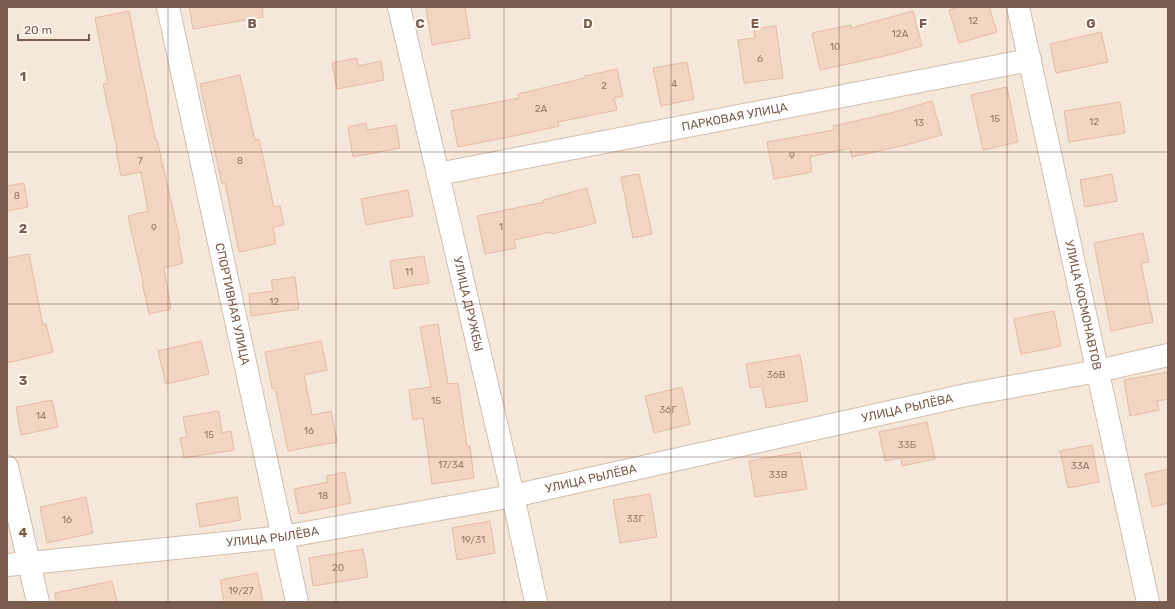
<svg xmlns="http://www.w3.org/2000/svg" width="1175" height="609" font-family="Rubik,sans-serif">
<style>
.residential{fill:#f5e8da}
.building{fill:#f3d5c3;stroke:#e6bba3}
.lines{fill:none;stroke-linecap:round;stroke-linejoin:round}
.street-casing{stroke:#d1beb0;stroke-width:24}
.street{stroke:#fff;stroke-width:22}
.grid{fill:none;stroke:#7a5c4d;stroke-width:1;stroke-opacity:0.55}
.labels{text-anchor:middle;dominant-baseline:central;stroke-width:4;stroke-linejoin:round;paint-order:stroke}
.number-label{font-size:10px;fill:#987a6a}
.street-label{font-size:12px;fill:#7a5c4d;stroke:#fffaf3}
.grid-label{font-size:13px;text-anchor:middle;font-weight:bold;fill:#7a5c4d;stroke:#fffaf3;stroke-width:4;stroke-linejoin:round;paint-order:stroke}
</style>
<rect width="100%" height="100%" fill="#fdf6ec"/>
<path class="residential" d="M7,7H1168V602H7Z"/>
<path class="building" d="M189,7H262L263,17L193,29Z
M426,7H465L470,38L432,45Z
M960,7H989L997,32L959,43L949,10Z
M129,11L140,66L156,141L157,140L180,240H178L183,263L164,268L171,309L149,314L142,282H143L128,216L148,211L141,172L121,176L116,150L117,149L103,84L108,83L95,18Z
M913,11L922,46L889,55L820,70L812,33L851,25V28Z
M776,26L783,78L744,83L738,40L755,38L754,29Z
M1101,32L1108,62L1056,73L1050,44Z
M357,58L358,66L381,61L384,80L337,89L332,63Z
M687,62L694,99L661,106L653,68Z
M617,69L623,96L614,98L617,110L558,122L559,126L509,137L458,147L451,111L519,98L518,94L585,78V76Z
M240,75L255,140L259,139L274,207L280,206L284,225L273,227L276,244L239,252L225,183L222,184L200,84Z
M1007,87L1018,142L983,150L971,95Z
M932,101L942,135L906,145L852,157L850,148L810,157L812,172L774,179L767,142L834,130L833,126L891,113Z
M1120,102L1125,133L1069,142L1064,111Z
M366,123L367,130L396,125L400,148L353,157L348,127Z
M639,174L652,234L633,238L621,177Z
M1112,174L1117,201L1085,207L1080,180Z
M24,183L28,207L7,211V186Z
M587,188L596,223L552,234L551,232L514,240L516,248L485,254L477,216L544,202L543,200Z
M408,190L413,216L366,225L361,199Z
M1143,233L1149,262L1141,263L1153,322L1111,331L1094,243Z
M29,254L43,325L46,324L53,352L7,363V258Z
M424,256L429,283L394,289L390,261Z
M295,277L299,309L251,316L249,294L273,291L271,280Z
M1054,311L1061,346L1021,354L1014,319Z
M438,324L448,384L458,383L467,447L470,446L474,478L432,484L423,418L413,420L409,390L431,387L420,327Z
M201,341L209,374L166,384L158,351Z
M321,341L327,370L304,375L312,415L331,411L337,442L288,451L275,388H272L265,352Z
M800,355L808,401L766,408L762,386L750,388L746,364Z
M1168,372V399L1157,401L1159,410L1130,416L1124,380Z
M682,387L690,424L654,433L645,396Z
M52,400L58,427L21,435L16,407Z
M219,411L222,433L231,431L234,450L184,458L180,438L187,437L183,417Z
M927,422L935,459L902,466L901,458L885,461L879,432Z
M1092,445L1099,482L1068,488L1060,451Z
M800,452L807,489L755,497L749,461Z
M1168,469V503L1152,507L1145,474Z
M345,472L351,503L299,514L294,489L328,482L326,476Z
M650,494L657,537L620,543L613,500Z
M86,497L93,533L47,543L40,507Z
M237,497L241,520L200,527L196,504Z
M490,521L495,553L457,560L452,528Z
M363,549L368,577L313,586L309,558Z
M257,573L263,602H224L220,580Z
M112,581L117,602H56L55,593Z"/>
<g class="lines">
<defs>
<g id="street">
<path id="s1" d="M168,7L297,602"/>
<path id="s2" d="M399,7L513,496L536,602"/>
<path id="s3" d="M1018,7L1148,602"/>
<path id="s4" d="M438,174L1030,60"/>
<path d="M7,467L38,602"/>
<path id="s5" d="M7,565L30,563L283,537L513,496L966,395L1098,371L1168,355"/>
</g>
</defs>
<use href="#street" class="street-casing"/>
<use href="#street" class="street"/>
</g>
<path class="grid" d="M168,7V602M336,7V602M504,7V602M671,7V602M839,7V602M1007,7V602M7,152H1168M7,304H1168M7,457H1168"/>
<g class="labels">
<g class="number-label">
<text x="973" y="21">12</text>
<text x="900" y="34">12А</text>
<text x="835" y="47">10</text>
<text x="760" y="59">6</text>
<text x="674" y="84">4</text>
<text x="604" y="86">2</text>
<text x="541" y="109">2А</text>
<text x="995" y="119">15</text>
<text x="1094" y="122">12</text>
<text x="919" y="123">13</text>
<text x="792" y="156">9</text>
<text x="140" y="161">7</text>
<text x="240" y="161">8</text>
<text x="17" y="196">8</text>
<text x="501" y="227">1</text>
<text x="154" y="228">9</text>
<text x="409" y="272">11</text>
<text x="274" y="302">12</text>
<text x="776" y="375">36В</text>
<text x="436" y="401">15</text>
<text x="668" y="410">36Г</text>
<text x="41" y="416">14</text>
<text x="309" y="431">16</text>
<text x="209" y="435">15</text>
<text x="907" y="445">33Б</text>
<text x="451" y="465">17/34</text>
<text x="1080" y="466">33А</text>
<text x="778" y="475">33В</text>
<text x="323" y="496">18</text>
<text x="635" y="519">33Г</text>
<text x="67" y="520">16</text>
<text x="473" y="540">19/31</text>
<text x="338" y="568">20</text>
<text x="241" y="591">19/27</text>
</g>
<g class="street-label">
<text stroke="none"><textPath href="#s4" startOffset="302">ПАРКОВАЯ УЛИЦА</textPath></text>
<text stroke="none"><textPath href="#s1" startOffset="304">СПОРТИВНАЯ УЛИЦА</textPath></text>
<text stroke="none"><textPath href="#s2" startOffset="305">УЛИЦА ДРУЖБЫ</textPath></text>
<text stroke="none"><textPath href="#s3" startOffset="305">УЛИЦА КОСМОНАВТОВ</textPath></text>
<text stroke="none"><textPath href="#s5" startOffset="915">УЛИЦА РЫЛЁВА</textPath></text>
<text stroke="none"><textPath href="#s5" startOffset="591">УЛИЦА РЫЛЁВА</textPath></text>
<text stroke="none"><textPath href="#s5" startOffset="267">УЛИЦА РЫЛЁВА</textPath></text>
</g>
</g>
<g class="grid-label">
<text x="252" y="28">B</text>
<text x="420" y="28">C</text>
<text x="588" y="28">D</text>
<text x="755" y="28">E</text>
<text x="923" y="28">F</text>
<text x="1091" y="28">G</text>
<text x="23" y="81">1</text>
<text x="23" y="233">2</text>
<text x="23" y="385">3</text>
<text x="23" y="537">4</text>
</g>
<rect width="1175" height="609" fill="none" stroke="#7a5c4d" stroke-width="16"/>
<path d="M18 34v6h71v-6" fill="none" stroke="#7a5c4d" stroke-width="2"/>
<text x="24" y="34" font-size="12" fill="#7a5c4d" stroke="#fffaf3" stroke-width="3" paint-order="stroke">20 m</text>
</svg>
